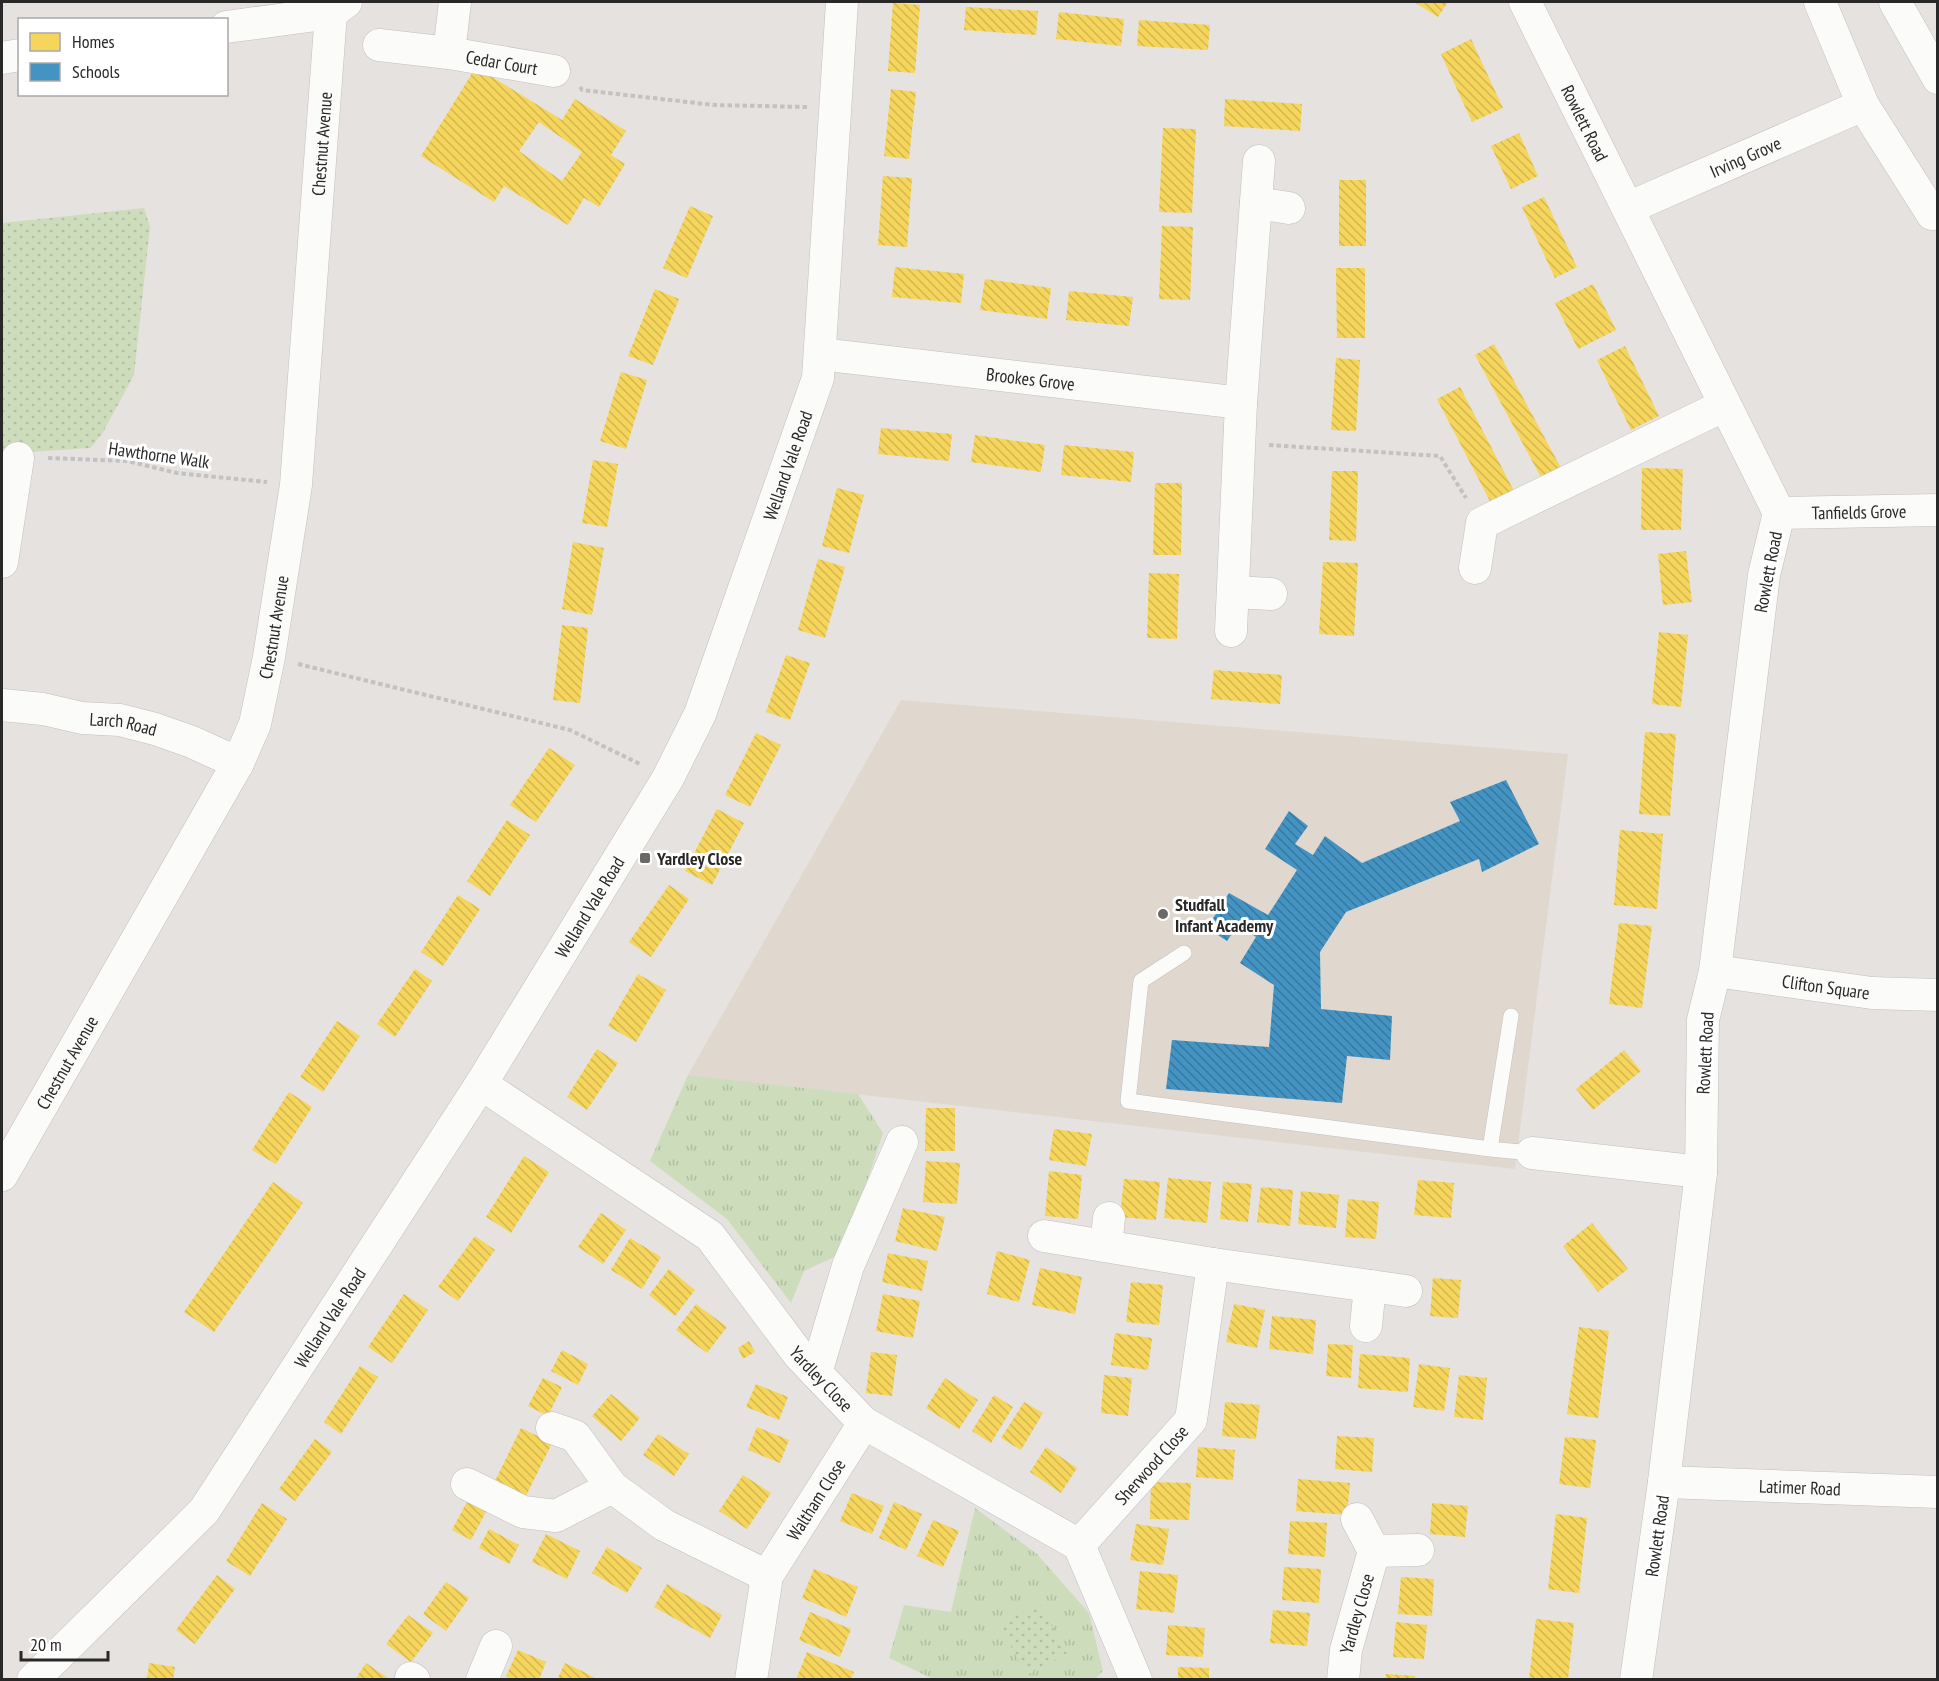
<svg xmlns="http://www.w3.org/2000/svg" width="1939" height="1681" font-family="'PT Sans Narrow',sans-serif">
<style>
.education{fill:#e0d8ce}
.grass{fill:url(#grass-tufts)}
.park{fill:url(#park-dots)}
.homes{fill:url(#homes-back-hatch);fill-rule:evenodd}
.schools{fill:url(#schools-back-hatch)}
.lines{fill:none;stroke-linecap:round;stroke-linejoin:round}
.lane-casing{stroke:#c0bfc0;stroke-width:16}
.street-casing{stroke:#c0bfc0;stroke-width:33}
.path{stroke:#c3c2c2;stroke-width:4;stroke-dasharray:4.5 3;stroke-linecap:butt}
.lane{stroke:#fbfbfa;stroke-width:15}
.street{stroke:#fbfbfa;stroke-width:32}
.poi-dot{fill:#6a6968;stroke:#fff;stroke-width:2}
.labels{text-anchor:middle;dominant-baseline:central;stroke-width:6;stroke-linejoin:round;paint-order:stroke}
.street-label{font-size:18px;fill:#282828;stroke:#fff}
.poi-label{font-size:18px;font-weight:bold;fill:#282828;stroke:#fff;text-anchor:start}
</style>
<defs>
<pattern id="grass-tufts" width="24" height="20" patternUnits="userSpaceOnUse" patternTransform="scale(1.5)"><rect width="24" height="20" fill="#cdddbb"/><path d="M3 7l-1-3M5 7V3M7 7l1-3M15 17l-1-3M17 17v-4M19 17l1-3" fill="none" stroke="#b0bea1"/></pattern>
<pattern id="park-dots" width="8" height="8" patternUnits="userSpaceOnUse" patternTransform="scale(1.5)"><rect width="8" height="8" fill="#cdddbb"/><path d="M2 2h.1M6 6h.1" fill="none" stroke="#b0bea1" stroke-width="1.8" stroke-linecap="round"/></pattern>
<pattern id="homes-back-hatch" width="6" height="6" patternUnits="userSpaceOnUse" patternTransform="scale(1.5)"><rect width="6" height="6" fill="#f6d55c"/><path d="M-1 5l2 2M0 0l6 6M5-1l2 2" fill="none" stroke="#d3b750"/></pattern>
<pattern id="schools-back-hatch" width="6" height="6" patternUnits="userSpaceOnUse" patternTransform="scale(1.5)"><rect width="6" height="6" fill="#4393c3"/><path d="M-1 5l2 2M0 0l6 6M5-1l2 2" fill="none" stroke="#38789e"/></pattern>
</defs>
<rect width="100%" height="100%" fill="#e6e2df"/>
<path class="education" d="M901,700L1568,754L1515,1169L688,1075Z"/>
<path class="grass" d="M688,1075L858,1094L883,1133L843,1253L804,1271L791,1303L727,1219L650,1161Z
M975,1508L1037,1554L1089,1613L1103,1671L1095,1679H933L889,1658L904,1605L951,1612Z"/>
<path class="park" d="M144,208L150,227L134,375L102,434L90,448L2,454V223Z
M1039,1603L1067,1653L1027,1675L999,1625Z"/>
<path class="homes" d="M1414,2H1448L1438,17Z
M893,3L920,5L915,73L888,71Z
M966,7L1038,11L1036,35L964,30Z
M1059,12L1124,19L1121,46L1056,39Z
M1139,20L1210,25L1208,50L1137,46Z
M1471,39L1503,108L1472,122L1441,54Z
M476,67L562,120L575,99L626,131L611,155L625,164L599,207L584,198L568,225L504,186L494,202L421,156ZM539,122L582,152L562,181L519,151Z
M891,89L916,92L909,159L884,156Z
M1225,99L1302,104L1300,131L1224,126Z
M1163,128L1196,129L1192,213L1159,212Z
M1519,133L1538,176L1511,189L1491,146Z
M883,176L912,178L907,247L878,245Z
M1339,180H1366V246H1339Z
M1544,197L1577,267L1555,278L1522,207Z
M690,206L713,216L687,278L663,268Z
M1162,226L1193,227L1190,300L1159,299Z
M895,267L964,274L961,303L892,297Z
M1336,268H1365V338H1337Z
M985,279L1051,288L1047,319L980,310Z
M1593,284L1616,330L1578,349L1555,303Z
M655,289L679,299L653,365L628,356Z
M1069,291L1133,297L1129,326L1066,320Z
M1494,344L1561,468L1542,479L1475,355Z
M1625,346L1659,416L1631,430L1597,360Z
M1336,358L1360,360L1356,431L1331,430Z
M621,372L647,380L626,449L600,441Z
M1460,387L1515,493L1492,505L1437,399Z
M881,428L952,434L949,461L878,454Z
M975,435L1045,445L1041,472L971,462Z
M1064,445L1134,452L1131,482L1061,475Z
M593,460L618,464L607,527L582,523Z
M1642,468L1683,469L1681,530H1641Z
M1332,471H1358L1356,541L1329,540Z
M1155,483H1182L1181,555H1153Z
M837,488L864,495L849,553L822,546Z
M573,542L604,548L592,615L562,609Z
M1686,551L1692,602L1663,605L1658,554Z
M818,559L845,567L825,638L798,630Z
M1323,562L1358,563L1354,636L1319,634Z
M1149,573L1179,574L1177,639L1147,638Z
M562,625L588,628L580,703L553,700Z
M1659,632L1688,635L1681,707L1652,704Z
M786,655L810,663L790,720L766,712Z
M1214,670L1282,675L1280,704L1211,699Z
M1645,732L1676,734L1670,816L1639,814Z
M756,733L781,745L750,807L725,795Z
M549,748L575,765L536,822L510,805Z
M717,809L744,823L712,885L685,871Z
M507,820L530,835L490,896L467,881Z
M1620,830L1663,834L1657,909L1614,905Z
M669,885L689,899L651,957L629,942Z
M458,895L480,909L443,966L421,952Z
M1619,923L1652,926L1642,1008L1609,1004Z
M415,969L432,981L395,1037L377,1024Z
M638,974L666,990L636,1042L608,1026Z
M337,1021L360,1036L323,1092L300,1077Z
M597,1049L618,1063L587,1110L567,1097Z
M1624,1050L1641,1071L1593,1110L1576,1089Z
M289,1092L312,1107L276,1164L252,1150Z
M926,1108H955V1151H925Z
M1054,1129L1092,1134L1086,1166L1049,1160Z
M524,1156L549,1172L511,1233L486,1217Z
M926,1161L960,1163L957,1204L923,1202Z
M1049,1171L1082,1175L1078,1219L1045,1216Z
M1168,1178L1211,1182L1207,1223L1164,1218Z
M1124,1179L1160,1182L1156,1220L1120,1217Z
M1418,1180L1454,1183L1451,1218L1414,1215Z
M273,1182L303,1203L214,1332L184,1312Z
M1223,1182L1252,1184L1248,1222L1220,1219Z
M1261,1187L1293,1190L1290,1226L1257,1222Z
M1301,1191L1339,1195L1336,1228L1298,1224Z
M1348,1199L1379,1202L1376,1239L1345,1237Z
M903,1208L945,1217L937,1251L895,1241Z
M601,1213L626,1230L603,1264L578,1247Z
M1592,1223L1628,1269L1598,1292L1563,1246Z
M475,1236L495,1250L458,1301L438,1287Z
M630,1238L661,1257L642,1289L611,1270Z
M997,1251L1030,1260L1019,1302L987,1294Z
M888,1253L928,1261L922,1291L882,1282Z
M1040,1268L1082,1277L1075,1314L1032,1305Z
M669,1269L695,1290L675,1316L649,1295Z
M1433,1278L1461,1280L1458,1318L1430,1316Z
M1131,1282L1163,1285L1159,1325L1126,1322Z
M404,1294L428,1310L392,1363L368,1347Z
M883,1294L920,1301L913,1338L876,1331Z
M696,1304L727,1327L707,1353L676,1330Z
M1234,1304L1265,1310L1257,1348L1226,1342Z
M1272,1316L1316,1320L1313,1354L1269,1349Z
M1579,1327L1609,1331L1598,1418L1567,1414Z
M1115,1333L1152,1338L1148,1370L1111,1365Z
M749,1341L755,1352L743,1359L738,1348Z
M1328,1344L1353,1345L1351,1378L1326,1376Z
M562,1350L588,1364L578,1385L551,1371Z
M871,1352L897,1355L892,1396L866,1393Z
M1360,1354L1410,1358L1408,1392L1358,1388Z
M1419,1364L1450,1368L1444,1411L1413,1407Z
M360,1366L378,1377L341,1434L324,1422Z
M1104,1375L1132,1378L1128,1416L1101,1413Z
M1459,1375L1487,1378L1483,1420L1454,1417Z
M543,1378L562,1387L548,1416L528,1406Z
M945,1378L978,1400L959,1429L926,1408Z
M756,1384L788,1397L779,1420L746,1407Z
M611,1394L640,1418L621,1441L592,1416Z
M994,1395L1013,1407L991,1443L972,1431Z
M1024,1402L1043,1413L1021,1450L1001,1438Z
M1225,1402L1260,1405L1256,1439L1222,1436Z
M757,1427L789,1440L780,1463L748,1450Z
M521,1428L552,1443L525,1498L494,1483Z
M658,1434L689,1454L674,1476L643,1455Z
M1337,1436L1374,1438L1372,1472L1335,1469Z
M1565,1437L1596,1440L1590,1488L1559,1484Z
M315,1439L332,1452L295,1501L279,1489Z
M1046,1447L1077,1468L1061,1493L1030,1472Z
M1198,1447L1235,1450L1233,1480L1196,1477Z
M743,1475L771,1493L747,1529L719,1511Z
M1298,1479L1350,1483L1347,1515L1296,1511Z
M1151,1482L1191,1483L1189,1520L1150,1519Z
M852,1493L884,1506L872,1534L840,1521Z
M469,1498L488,1508L471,1540L452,1530Z
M894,1502L922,1514L906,1550L879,1538Z
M262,1503L287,1519L250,1576L226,1561Z
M1432,1503L1468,1506L1465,1537L1430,1534Z
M1556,1514L1587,1518L1579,1593L1548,1589Z
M933,1520L959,1531L943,1567L917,1556Z
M1290,1521L1327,1523L1325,1557L1288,1554Z
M1136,1524L1169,1529L1163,1565L1130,1560Z
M489,1529L519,1545L509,1564L479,1548Z
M546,1534L580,1551L567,1579L532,1562Z
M607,1547L642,1568L627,1593L592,1573Z
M1284,1567L1321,1569L1319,1603L1282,1600Z
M814,1569L858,1587L846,1617L802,1598Z
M1140,1571L1178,1575L1174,1613L1136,1609Z
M217,1575L235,1589L195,1644L176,1630Z
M1401,1577L1434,1579L1432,1616L1398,1614Z
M446,1582L469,1598L446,1631L423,1614Z
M667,1584L722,1615L710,1638L654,1607Z
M1273,1610L1310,1613L1307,1646L1270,1643Z
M810,1612L851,1629L840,1657L799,1640Z
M408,1615L433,1633L411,1662L386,1644Z
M1536,1619L1574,1623L1568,1680H1529Z
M1396,1622L1427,1625L1424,1659L1393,1657Z
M1168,1625L1205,1628L1203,1657L1166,1655Z
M518,1650L546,1662L539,1680H514L506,1676Z
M807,1652L854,1672L851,1680H796Z
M149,1663L175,1667L173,1680H147Z
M366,1663L388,1678L387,1680H355Z
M565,1663L582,1671L599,1680H557Z
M1178,1667L1209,1668V1680H1178Z
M1386,1674L1415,1676L1414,1680H1386Z"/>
<path class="schools" d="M1506,780L1539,844L1482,872L1479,859L1346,912L1320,952L1321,1009L1392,1016L1390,1060L1347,1056L1342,1103L1166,1089L1172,1040L1269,1047L1274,985L1240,963L1256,937L1238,925L1227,941L1207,928L1229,893L1268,915L1297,870L1265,849L1289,811L1308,826L1295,844L1313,855L1325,836L1362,863L1460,821L1450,802Z"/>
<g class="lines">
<defs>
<path id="lane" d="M1184,953L1141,981L1128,1101L1490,1149
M1511,1016L1490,1149L1532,1153"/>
<g id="street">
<path id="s1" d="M455,2L449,53L554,71"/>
<path id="s2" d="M1525,2L1779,513L1764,575L1715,971L1703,1020L1701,1172L1664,1482L1636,1680"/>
<path d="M1895,2L1938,78"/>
<path d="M226,27L331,13L346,2"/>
<path d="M379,45L449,53"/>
<path d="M2,58L20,55"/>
<path d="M1863,105L1932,214L1938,212"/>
<path d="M1256,203L1289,208"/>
<path id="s3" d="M1628,208L1863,105L1820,2"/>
<path id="s4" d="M820,354L1241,403L1231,631"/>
<path d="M1241,403L1259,161"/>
<path id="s5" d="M1779,513L1938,510"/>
<path d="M2,562L18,458"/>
<path d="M1475,568L1482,523L1725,405"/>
<path d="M1233,592L1271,594"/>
<path id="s6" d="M2,705L43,709L82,718L120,720L155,729L192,742L238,763"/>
<path id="s7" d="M1715,971L1872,993L1938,995"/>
<path id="s8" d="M481,1084L710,1236L799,1355L864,1423L1079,1545L1136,1680"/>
<path d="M1532,1153L1701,1172"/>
<path id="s9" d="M2,1175L238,763L255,724L269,657L296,485L331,13"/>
<path d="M1044,1236L1213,1264"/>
<path d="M1106,1246L1109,1218"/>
<path d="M1366,1326L1370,1286"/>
<path d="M816,1373L848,1266L902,1142"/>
<path d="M552,1428L575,1436L612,1487"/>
<path id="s10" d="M1664,1482L1938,1492"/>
<path d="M467,1484L523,1512L556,1516L612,1487L664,1525L767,1576"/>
<path id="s11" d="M1079,1545L1191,1420L1213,1264L1406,1291"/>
<path d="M1374,1551L1418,1550"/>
<path d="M411,1678L414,1680"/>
<path id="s12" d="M33,1680L204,1511L481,1084L668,778L700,714L818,378L842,2"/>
<path d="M482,1680L496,1646"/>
<path id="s13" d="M751,1680L767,1576L864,1423"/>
<path id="s14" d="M1343,1680L1346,1650L1374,1551L1357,1519"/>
</g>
</defs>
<use href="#lane" class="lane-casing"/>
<use href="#street" class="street-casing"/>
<path class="path" d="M580,87L582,90L714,105L807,107
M1269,445L1440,456L1466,498
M48,458L127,461L177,473L267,482
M298,664L570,730L640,764"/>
<use href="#lane" class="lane"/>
<use href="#street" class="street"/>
</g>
<g class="poi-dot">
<rect x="639" y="852" width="12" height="12" rx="3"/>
<circle cx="1163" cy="914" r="6"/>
</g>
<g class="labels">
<g class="street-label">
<text stroke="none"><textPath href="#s1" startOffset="105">Cedar Court</textPath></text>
<text stroke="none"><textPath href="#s2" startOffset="135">Rowlett Road</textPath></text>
<text stroke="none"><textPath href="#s9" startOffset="1102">Chestnut Avenue</textPath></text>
<text stroke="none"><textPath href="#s3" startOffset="128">Irving Grove</textPath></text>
<text stroke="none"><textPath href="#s4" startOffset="212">Brookes Grove</textPath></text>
<text transform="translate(159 455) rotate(8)">Hawthorne Walk</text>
<text stroke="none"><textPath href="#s12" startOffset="1443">Welland Vale Road</textPath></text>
<text stroke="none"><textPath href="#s5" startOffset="80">Tanfields Grove</textPath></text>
<text transform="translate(1768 572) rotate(-79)">Rowlett Road</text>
<text stroke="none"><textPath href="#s9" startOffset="616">Chestnut Avenue</textPath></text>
<text stroke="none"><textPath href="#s6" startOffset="123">Larch Road</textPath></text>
<text stroke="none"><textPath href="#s12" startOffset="957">Welland Vale Road</textPath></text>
<text stroke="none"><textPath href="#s7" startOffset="112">Clifton Square</textPath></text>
<text transform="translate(1705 1053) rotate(-87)">Rowlett Road</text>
<text stroke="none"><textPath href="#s9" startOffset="130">Chestnut Avenue</textPath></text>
<text stroke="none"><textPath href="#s12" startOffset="471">Welland Vale Road</textPath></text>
<text stroke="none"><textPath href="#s8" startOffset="456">Yardley Close</textPath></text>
<text stroke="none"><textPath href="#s11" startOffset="108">Sherwood Close</textPath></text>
<text stroke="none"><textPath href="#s10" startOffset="136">Latimer Road</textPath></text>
<text stroke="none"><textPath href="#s13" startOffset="196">Waltham Close</textPath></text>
<text transform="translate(1657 1536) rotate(-82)">Rowlett Road</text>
<text stroke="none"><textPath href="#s14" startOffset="68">Yardley Close</textPath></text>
</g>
<g class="poi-label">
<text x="657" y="858">Yardley Close</text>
<text x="1175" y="904">Studfall<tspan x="1175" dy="21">Infant Academy</tspan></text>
</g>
</g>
<rect width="1939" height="1681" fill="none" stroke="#282828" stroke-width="6"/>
<rect x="18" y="18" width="210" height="78" fill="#ffffff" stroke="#a9a9a9" stroke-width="1.5"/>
<rect x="30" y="33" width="30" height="18" fill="#f6d55c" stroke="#a9a9a9" stroke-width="1.5"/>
<text x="72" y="48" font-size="18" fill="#282828">Homes</text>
<rect x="30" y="63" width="30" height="18" fill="#4393c3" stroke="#a9a9a9" stroke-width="1.5"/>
<text x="72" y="78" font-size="18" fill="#282828">Schools</text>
<path d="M21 1651v9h87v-9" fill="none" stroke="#282828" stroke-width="3"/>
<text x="30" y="1651" font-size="18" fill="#282828" stroke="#ffffff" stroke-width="4.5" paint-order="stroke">20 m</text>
</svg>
